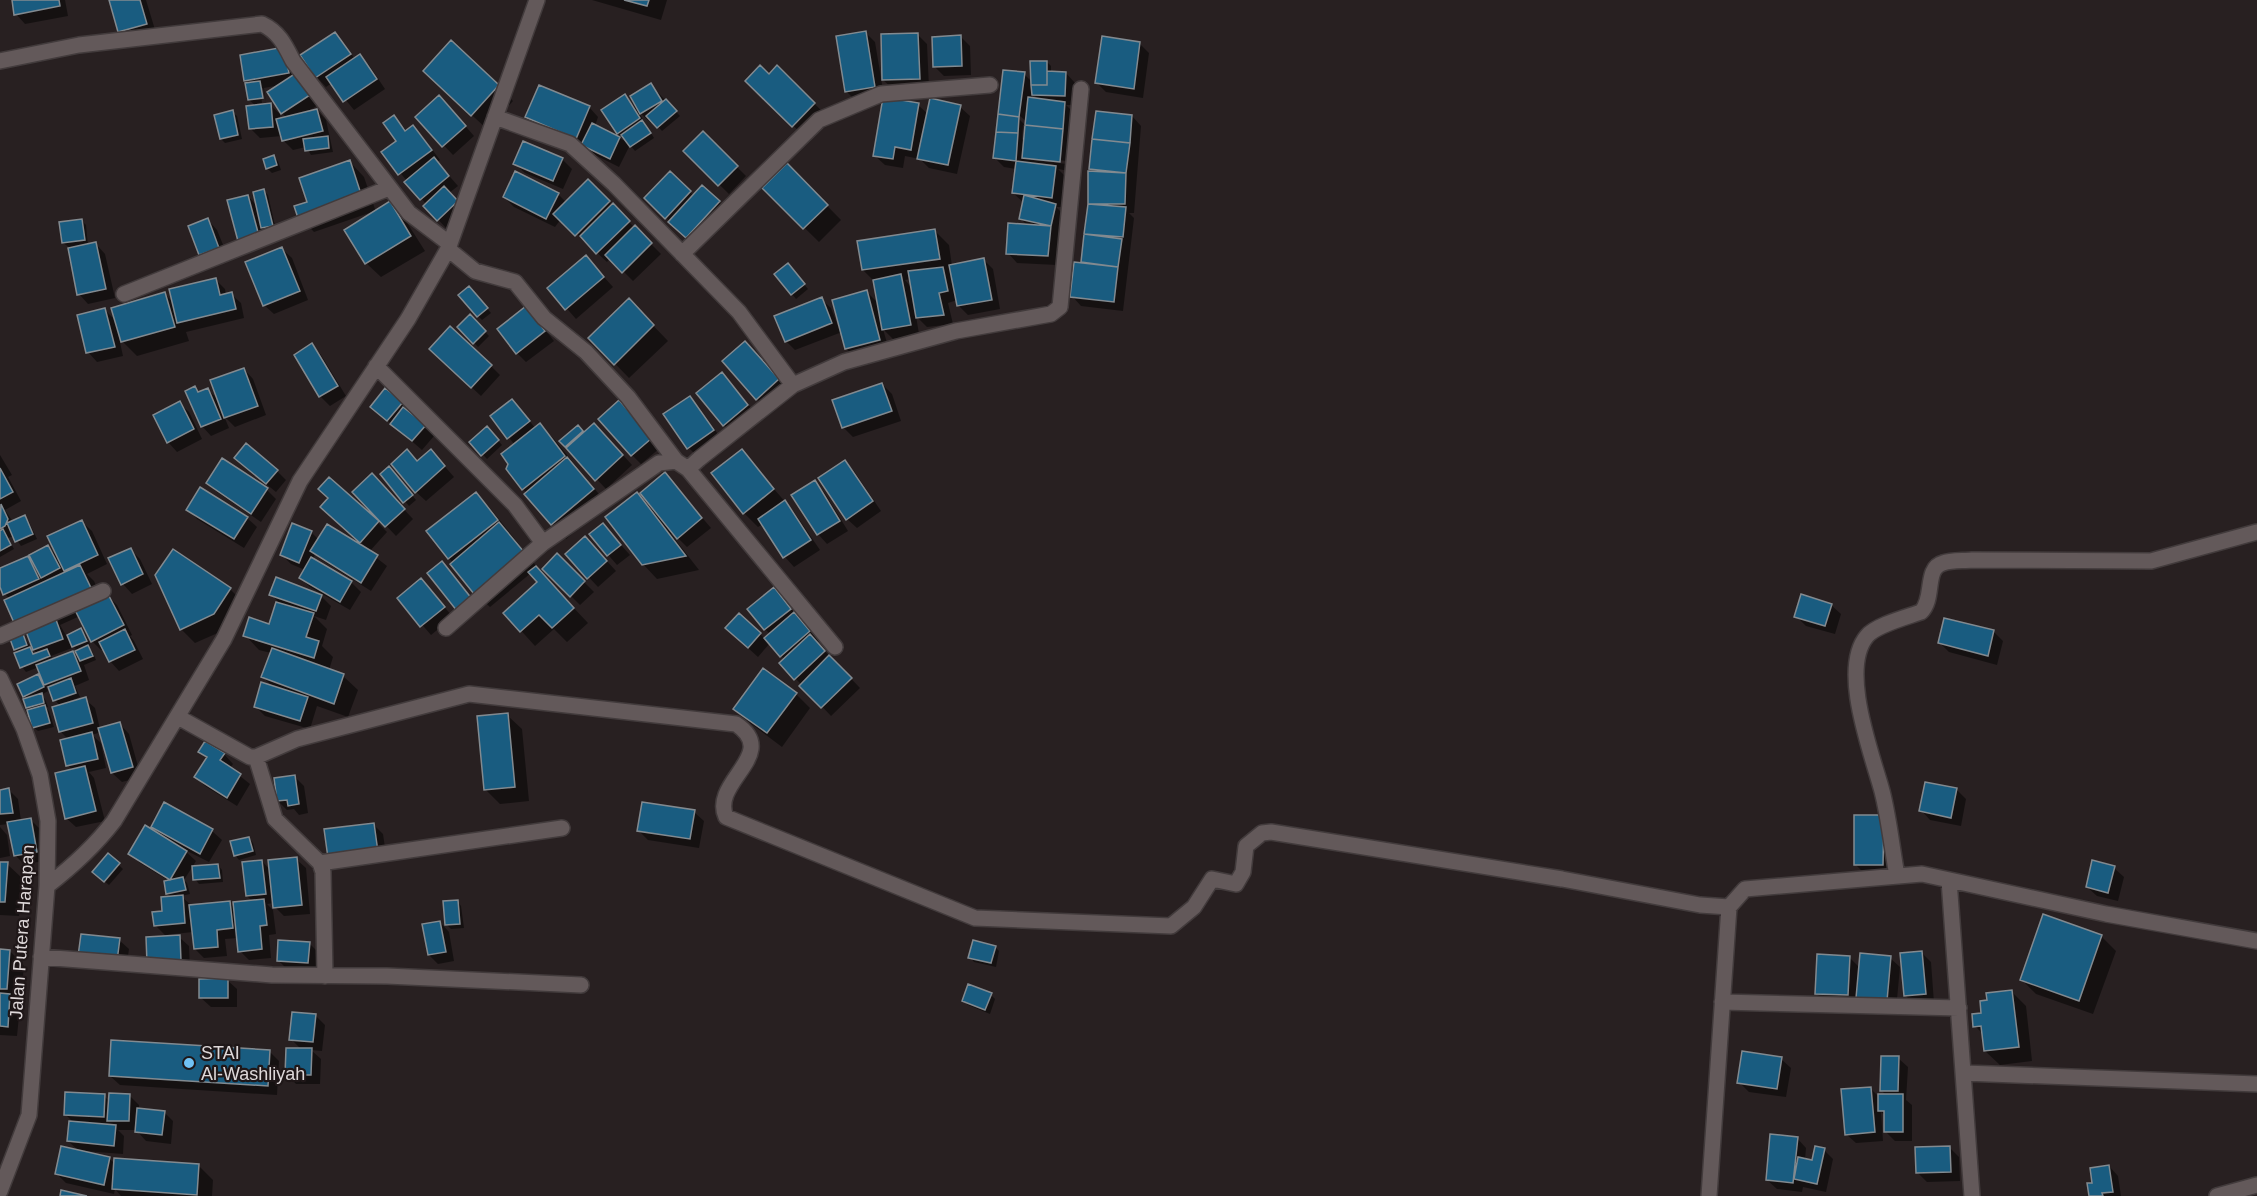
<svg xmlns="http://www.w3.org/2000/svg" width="2257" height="1196" font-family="Helvetica,sans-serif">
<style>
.shadow{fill:#0007;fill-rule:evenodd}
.building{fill:#195c80;stroke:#828a90;stroke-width:1.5}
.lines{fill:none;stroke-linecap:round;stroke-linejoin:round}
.minor-casing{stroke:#423b3c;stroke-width:18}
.minor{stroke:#63595a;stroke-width:15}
.poi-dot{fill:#70c2f4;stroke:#1f1718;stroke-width:2}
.labels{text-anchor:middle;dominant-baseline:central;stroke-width:4.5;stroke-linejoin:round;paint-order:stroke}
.street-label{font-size:18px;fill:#ded8d9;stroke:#1f1718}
.poi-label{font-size:18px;fill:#ded8d9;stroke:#1f1718;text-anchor:start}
</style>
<rect width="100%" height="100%" fill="#282021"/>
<path class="shadow" d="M13,0H65L68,16L25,24L16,14Z
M110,0H146L156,33L129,41L120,32Z
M592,0H667L661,20Z
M866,33L875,42L884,96L856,101L846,91Z
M335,34L355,59L360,56L369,65L385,89L354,110L332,83L326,87L317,77L302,56Z
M918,35L927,44L929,88L893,89L883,80Z
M961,37L970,46L971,75L944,76L935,67Z
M451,42L513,101L487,129L439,85Z
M1140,44L1149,53L1143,98L1106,92L1096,82Z
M284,49L318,105L307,112L317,110L326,120L333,152L311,155L306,147L293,150L283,140L282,136L260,138L250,128L256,106L249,100L250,84L246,80ZM280,85L282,113L287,118L280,119V114L270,105L256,106V104L262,103L260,88H263L266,102L264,88Z
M1047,62L1051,66V72L1066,73L1075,83L1074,105H1066L1074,113L1069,171L1058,169L1065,176L1061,207H1056L1064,215L1057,265L1017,263L1008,253L1028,226L1021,219L1023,202L1013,193L1016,169L1004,167L995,158L1024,74L1032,82ZM1032,93L1039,100L1032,99ZM1020,116L1027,122L1025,142L1022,139L1023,125H1025L1018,118ZM1031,157L1067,161V164L1031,160Z
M777,67L829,118L808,140L747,81L769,76Z
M651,85L680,116L662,131L653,121L651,123L638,111L654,138L635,151L630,145L619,167L593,154L586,147L537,126L527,117L589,107L598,117L595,126L625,141L618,133L624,96L638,110Z
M918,105L928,114L960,107L970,116L957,174L929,168L920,159L905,156L903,168L885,165L875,156Z
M448,106L474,136L453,155L417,117Z
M232,112L237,116L242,139L225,143L221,139Z
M1132,116L1141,126L1134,213H1129L1134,218L1123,311L1081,306L1072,296L1082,264L1089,204L1096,173L1091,168Z
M394,117L407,131L413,127L422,136L440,160L437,162L458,186L449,193L466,211L447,229L425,206L426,204L383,152L398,141Z
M703,133L746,176L729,194L685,151Z
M274,157L278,161L281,170L272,173L267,168Z
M562,159L572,169L563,189L525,173L515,164Z
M350,162L364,177L376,212L390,203L404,218L425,251L381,277L366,263L372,212L314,232L300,217L309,203Z
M787,165L841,220L819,242L764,188Z
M670,173L694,196L719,202L728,211L696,247L646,198Z
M588,181L661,254L633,281L610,258L607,262L561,219L555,227L514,207L504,197L558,194L567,203Z
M264,191L268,195L276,230L267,232L263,227L267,245L249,250L248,196L258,207Z
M208,220L217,230L228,257L210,264L201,255L190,227Z
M82,221L86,225L88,246L96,244L105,254L115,298L88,304L79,294L69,247L63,243Z
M935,231L949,245L952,266L984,260L993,269L1000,309L968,315L958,305L957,300L948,303L953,324L927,327L916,316L919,334L893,339L883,329L889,350L856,358L846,349L842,332L795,350L786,341L821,299L831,308L838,326L867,292L879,304L874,281L863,270ZM911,279L912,288L905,280Z
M282,249L292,258L308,300L274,314L264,305Z
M586,257L613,287L576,319L549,288Z
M792,270L808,289L796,299L777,275Z
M215,279L225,289L226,295L231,294L241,303L244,318L186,332L189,341L137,356L119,338L123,356L97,362L88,352L105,310L117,322L165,294L174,303Z
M473,292L491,313L482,320L478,316Z
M643,315L668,341L629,378L590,338Z
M470,316L489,336L478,347L459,327Z
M535,317L554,341L526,362L517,353Z
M312,345L321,355L346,396L330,406L320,396L296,355Z
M755,352L788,389L766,408L757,399Z
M440,358L491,366L500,375L481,396Z
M244,369L253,379L266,415L235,427L224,416L229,428L211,436L202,426L195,388L200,393L208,390L220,401Z
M722,374L757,415L733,434L724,425Z
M882,384L892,394L901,421L853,437L844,428L834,401Z
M690,398L699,407L722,440L698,457L689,448Z
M619,402L660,448L641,464L632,455Z
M179,403L189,412L202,439L177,452L168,442Z
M402,404L411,413L410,414L434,436L422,450L372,407Z
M521,410L535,428L540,425L554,439L607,504L566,539L523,489L515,445L492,417Z
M578,427L584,434H604L632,465L606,489L561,441Z
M487,428L502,445L487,459L471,442Z
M741,451L794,512L820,550L794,567L785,557L763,524L758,527L744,513Z
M0,455L12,475L8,477L21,501L5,510L13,522L25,517L29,522L37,539L21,546L14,536L8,538L14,549L0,557Z
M223,460L267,490L276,499L261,522L217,492L207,483Z
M440,461L454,477L426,501L416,492L418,462Z
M845,462L854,471L881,511L857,528L847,519Z
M245,467L277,471L286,480L276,492Z
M393,472L416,500L409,506L382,474Z
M665,474L711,528L687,547L673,533L671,534L699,570L657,579L643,564L637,494L653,510Z
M815,482L824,492L848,531L827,544L818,534Z
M381,485L413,519L396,536L354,492Z
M476,494L490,508L537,567L536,568L588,623L567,642L554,629L535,646L505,613L540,582L531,573L490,607L475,593L449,558Z
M329,498L378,523L387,532L369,552L387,566L371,591L322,560L315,554L313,560L351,582L361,592L350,610L310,587L301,578L305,570L291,564L281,554L311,532L319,540L366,549L367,548L331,516Z
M188,509L247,518L257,527L244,548L197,519Z
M82,522L92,531L107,564L87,574L94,581L102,599L108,596L117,605L132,635L130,636L134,641L143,659L119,671L110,661L104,649L101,650L92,641L80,616L60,625L67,637L81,630L85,634L90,645L87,646L92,651L96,660L84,665L89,680L75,686L80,697L70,701L71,703L85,699L95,708L100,729L120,724L129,734L141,777L122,782L112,773L101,732L92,735L101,743L106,768L89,772L94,778L105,821L76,827L66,818L73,771L68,765V739L60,731V706L55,700L51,690L44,683L48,691L41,695L45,699L48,707L46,708L49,711L54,727L38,731L33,727L30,711L27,707L28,699L25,696L38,676L45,683L39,667L26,672L22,667L19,653L15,649L23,635L35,655L38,654L34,650L29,637L16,624L10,599L5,594L0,583V570L48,547L58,557ZM69,642L78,651L81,660L73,652L53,660L51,656L72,648Z
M603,525L630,555L617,565L591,535Z
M594,547L616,571L598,587L567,554Z
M130,549L140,559L152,584L132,594L123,584L110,559Z
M173,551L230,589L245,604L229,628L195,643L181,629Z
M557,555L594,592L580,605L544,569Z
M442,563L480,609L468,619L458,610Z
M421,580L453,617L431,635L399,598Z
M774,589L819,641L817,643L860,688L831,716L781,663L785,660L770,643L758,657L737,638L760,634L765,639L771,635L765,629Z
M271,594L321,596L331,606L326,620L314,616L327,629L322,646L333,657L329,670L343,676L358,690L348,717L317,706L310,729L265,716L255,706L274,688L263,677L271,653L259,650L245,635L270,626L281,605Z
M1831,605L1841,614L1835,634L1806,626L1796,616Z
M1994,632L2003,641L1997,665L1949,652L1940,643Z
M796,694L810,708L782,747L750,723L735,708Z
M507,715L522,729L529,801L500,804L485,789Z
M200,751L224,754L233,764L230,768L250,784L237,806L205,786L196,777L207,758Z
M295,777L304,786L308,813L299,815L294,809L287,810L278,801Z
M1926,784L1957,790L1966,799L1961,826L1930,820L1921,810Z
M9,790L18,799L21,821L30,819L40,829L45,861L24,864L15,855L9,824L0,825V791Z
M694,812L704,821L699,848L648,840L639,831Z
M1883,817L1892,874H1865L1855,864Z
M374,825L383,834L387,861L339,867Z
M0,827L7,835L10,856L0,858Z
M153,827L212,831L222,840L209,862L183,849L196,861L184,880L187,883L190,894L181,896L192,906L229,902L235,908L253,902L247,896L262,861L270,870L296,859L306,868L310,914L284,916L275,907L274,903L267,904L273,910L276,934L269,935L271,958L249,960L240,951L238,938L225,939L227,956L204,958L195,949L193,932L165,935L155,925L172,898L167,894L169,881L140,863L130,854L162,836Z
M249,838L253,843L256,855L239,860L235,855Z
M108,855L123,869L109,885L98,876Z
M0,863L7,864L22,878L19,916L0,915Z
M218,865L222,870L223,882L199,884L195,879Z
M2114,868L2124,877L2118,901L2097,896L2087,887Z
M457,901L461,906L464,928L451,929L447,925Z
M440,922L449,932L454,961L438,964L429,955Z
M2101,936L2116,951L2093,1014L2036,994L2021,979Z
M179,937L189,946L190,970L158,972Z
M119,940L129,949L126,970L89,965Z
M309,943L319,953L317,971L288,970L278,960Z
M995,947L999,951L996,967L974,962L970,957Z
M0,951H10L24,966L17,1036L0,1035Z
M1922,953L1931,962L1934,1003L1915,1005L1905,995Z
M1849,957L1860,968L1890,958L1900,967L1896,1010L1826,1003L1816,993Z
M227,980L237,989V1007H211L201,998Z
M2012,992L2026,1006L2032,1061L2000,1065L1985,1051L1984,1035L1975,1026L1983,1014Z
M991,995L995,999L990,1014L968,1005L963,1001Z
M315,1015L325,1025L322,1051L311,1050L321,1059L320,1084H296L287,1074L302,1050L291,1039Z
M269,1051L279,1061L277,1095L120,1085L110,1076Z
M1898,1058L1908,1067L1906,1100L1912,1105V1141H1895L1886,1132V1116L1881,1112L1883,1141L1856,1143L1846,1134L1870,1088L1878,1096H1887L1881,1090Z
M1781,1059L1791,1068L1786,1097L1749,1092L1739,1082Z
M129,1095L139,1105V1109L164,1112L173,1121L171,1144L146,1141L136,1130H118L124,1136L123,1154L84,1151L83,1153L110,1159L115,1164L199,1166L213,1180L212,1196H121L115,1189L114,1194L66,1183L57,1174L80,1152L68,1141L74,1123L66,1115L104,1096L110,1102Z
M1797,1138L1806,1148L1805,1160L1813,1161L1824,1150L1833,1159L1826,1192L1803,1187L1802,1192L1777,1189L1767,1180Z
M1949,1147L1959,1157L1960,1181L1927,1182L1917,1172Z
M2109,1166L2118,1176L2121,1196H2090L2094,1184Z"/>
<path class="building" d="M12,0H59L60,6L14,15Z
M109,0H140L147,24L118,32Z
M624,0H649L647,6Z
M866,31L875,87L845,92L836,36Z
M335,32L351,54L315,78L300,55Z
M918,33L920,79L882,80L881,34Z
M961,35L962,66L933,67L932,37Z
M1102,36L1140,42L1134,89L1095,83Z
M451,40L499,85L471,116L423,71Z
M284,47L289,73L244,81L240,55Z
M360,54L377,79L343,102L326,77Z
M1030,61H1047V85H1031Z
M760,65L769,74L777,65L815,103L792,127L745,81Z
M1003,70L1025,72L1019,117L998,114Z
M1047,71L1066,72L1065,96L1032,95L1031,85H1047Z
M296,73L310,95L281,114L267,92Z
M260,81L263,98L248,100L245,83Z
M651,83L662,101L640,114L630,96Z
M539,85L590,106L576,139L525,117Z
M625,94L640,118L617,134L601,110Z
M439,95L466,126L442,147L415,117Z
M883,97L919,103L911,150L895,147L893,159L873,156Z
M1028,97L1065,102L1063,129L1025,125Z
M930,98L961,105L948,165L917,159Z
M666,99L677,111L657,128L646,116Z
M271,103L273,127L249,129L246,106Z
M317,109L323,131L282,141L276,119Z
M233,110L238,135L220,139L214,115Z
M1096,111L1132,115L1130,143L1092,139Z
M998,114L1019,117L1018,133L996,132Z
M394,115L405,131L413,125L432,150L398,175L381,152L396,141L383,123Z
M642,120L651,133L630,147L621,135Z
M592,123L620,137L610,159L581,145Z
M1025,125L1063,129L1060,162L1022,158Z
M703,131L738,166L718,186L683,151Z
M996,132L1018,133L1016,161L993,158Z
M328,136L329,148L305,151L303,139Z
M1092,139L1130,143L1126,173L1089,169Z
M523,141L563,158L553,181L513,164Z
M274,155L277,165L266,169L263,159Z
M434,157L449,176L420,200L404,182Z
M350,160L362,197L298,218L294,206L307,202L299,178Z
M1016,161L1056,166L1052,198L1012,193Z
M787,163L828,205L803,229L762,188Z
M515,171L559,193L546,219L503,197Z
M670,171L691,191L665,219L644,198Z
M1088,171L1126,173L1125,204H1088Z
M588,179L610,201L575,236L553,214Z
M702,185L720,201L686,238L668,222Z
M444,186L458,201L437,221L423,206Z
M264,189L273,226L261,228L253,192Z
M248,195L259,236L238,241L227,200Z
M1024,195L1056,204L1051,226L1019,219Z
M390,201L411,236L365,264L344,230Z
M613,203L630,221L596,254L580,236Z
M1088,204L1126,207L1123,237L1084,234Z
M208,218L219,248L199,255L188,226Z
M82,219L85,240L62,243L59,222Z
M1008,223L1051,226L1048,256L1006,254Z
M635,225L652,243L622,273L605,255Z
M935,229L940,259L862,270L857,241Z
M1084,234L1122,239L1118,267L1081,262Z
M96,242L106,289L77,295L68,248Z
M282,247L300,291L263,306L245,262Z
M586,255L604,277L565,310L547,288Z
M984,258L992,300L957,306L949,265Z
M1074,262L1118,267L1114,302L1070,297Z
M788,263L805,284L791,295L774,274Z
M943,267L948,291L939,293L944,315L916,318L908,271Z
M901,274L911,325L882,330L873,280Z
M216,278L220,295L232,292L236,309L177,323L169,289Z
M469,286L488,308L477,317L458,295Z
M867,290L880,340L845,349L832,300Z
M165,292L175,327L121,342L111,308Z
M822,297L832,323L785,342L774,316Z
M629,298L654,325L614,365L588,338Z
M526,306L545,331L516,354L497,329Z
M105,308L115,347L86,353L77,315Z
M470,314L486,331L473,344L457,327Z
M450,326L492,365L471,388L429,349Z
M745,341L779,379L756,400L722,361Z
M312,343L338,386L319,397L294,355Z
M244,368L258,406L224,418L210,380Z
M722,372L748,405L723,426L696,393Z
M882,383L892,411L842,428L832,400Z
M195,386L198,392L208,388L221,419L201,427L185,391Z
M385,388L403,402L387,421L370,407Z
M690,396L714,430L687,449L663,414Z
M512,399L530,421L507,439L490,416Z
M619,400L652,438L631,456L598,419Z
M180,401L194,429L167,443L153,415Z
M403,407L426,425L412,441L390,424Z
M540,423L565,456L522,490L506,469L508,464L501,454Z
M594,423L623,455L595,481L566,448Z
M578,425L583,431L565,447L559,441Z
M487,426L499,440L481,456L469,442Z
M246,443L278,470L266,484L234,458Z
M407,449L417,461L431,449L445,466L415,493L391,464Z
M742,449L774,489L743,514L711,473Z
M567,457L594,489L551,525L524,494Z
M222,458L268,488L251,514L206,483Z
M845,460L873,501L846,520L818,478Z
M389,466L413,495L403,503L380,474Z
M0,468L13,492L0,499Z
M665,472L702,518L677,539L640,493Z
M372,473L405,509L385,527L352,492Z
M329,477L379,521L360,543L320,507L328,498L318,489Z
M815,480L840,521L817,535L791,495Z
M200,487L248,517L234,539L186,510Z
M476,492L498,520L448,559L426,531Z
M637,492L686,556L642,565L605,517Z
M785,500L811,540L783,558L758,519Z
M1,504L8,519L5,526L0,529Z
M25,515L33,534L15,542L7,523Z
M82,520L98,555L64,571L47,536Z
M499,522L524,552L474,594L450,564Z
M292,523L312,531L299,563L280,555Z
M603,523L621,545L607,556L589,534Z
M327,524L378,555L361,583L310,551Z
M3,529L11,545L0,551V531Z
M585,536L607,561L587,579L565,554Z
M48,545L60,568L41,578L29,555Z
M131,548L143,574L121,585L108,558Z
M173,549L231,588L214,614L180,630L155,575Z
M557,553L585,581L570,597L542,569Z
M28,556L39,579L3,595L0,587V568Z
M311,557L352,581L340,602L299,578Z
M442,561L472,599L457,611L427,573Z
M80,565L92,590L15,625L4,600Z
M536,566L574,608L552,628L539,615L520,632L503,613L537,582L528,572Z
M276,577L322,595L316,611L269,595Z
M421,578L445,607L420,627L397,598Z
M774,587L791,609L764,630L747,609Z
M108,594L124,625L91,642L75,610Z
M1801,594L1832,604L1825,626L1794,617Z
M276,602L314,613L306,637L319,641L314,658L243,636L249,617L269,624Z
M794,612L810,631L780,657L764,638Z
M739,613L761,633L748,648L725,628Z
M55,617L63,639L33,650L25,629Z
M1944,618L1994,630L1988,656L1938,643Z
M81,628L87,641L72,647L67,635Z
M125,629L135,650L109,662L99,642Z
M23,634L27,645L14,650L10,639Z
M810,634L825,651L794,680L779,663Z
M88,645L93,656L80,661L75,651Z
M30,647L33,654L47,649L50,656L20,668L14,653Z
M272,648L344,674L334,704L261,677Z
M73,651L81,671L44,685L36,665Z
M829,655L852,678L821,708L799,686Z
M763,668L797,693L767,733L733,709Z
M38,674L44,687L23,697L17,684Z
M71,678L76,693L53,701L48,687Z
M261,682L308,697L300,721L254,707Z
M42,693L44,703L26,708L23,699Z
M86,697L93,723L59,732L52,707Z
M45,705L50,723L32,728L27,710Z
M508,713L515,787L484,790L477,716Z
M120,722L133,767L111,773L98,728Z
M92,732L98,759L66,766L60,740Z
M205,741L225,753L220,760L241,774L227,798L194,777L207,757L198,752Z
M85,766L96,811L65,819L55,773Z
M295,775L299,804L288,806L287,800L277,801L274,778Z
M1925,782L1957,788L1951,818L1919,811Z
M9,788L13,813L0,814V790Z
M164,802L213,829L200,854L151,827Z
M642,802L695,810L690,839L637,831Z
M1854,815H1884L1883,865H1854Z
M31,818L37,852L14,856L7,822Z
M374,823L378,852L328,858L324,829Z
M145,825L187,851L170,880L128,854Z
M249,837L253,851L234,856L230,841Z
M108,853L120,863L104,882L92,872Z
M297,857L302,905L273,908L268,860Z
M262,860L266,894L246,896L242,862Z
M2092,860L2115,866L2108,893L2086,887Z
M0,862H8L5,902H0Z
M218,864L220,878L193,880L192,866Z
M183,877L186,890L166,894L164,881Z
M183,895L185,923L154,926L152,912L162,911L161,897Z
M264,899L267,925L260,926L262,949L238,952L233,902Z
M458,900L460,924L445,925L443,901Z
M230,901L233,928L217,930L218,947L194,949L189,905Z
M2043,914L2102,935L2079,1001L2020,980Z
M440,921L446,952L428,955L422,924Z
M81,934L120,938L117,961L78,956Z
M180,935L181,961L147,963L146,937Z
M278,940L310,942L308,963L277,961Z
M973,940L996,946L991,963L968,958Z
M0,949L10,950L7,989H0Z
M1922,951L1926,994L1904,996L1900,953Z
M1860,953L1891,956L1887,1001L1856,998Z
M1817,954L1850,956L1848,995L1815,994Z
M228,978V998H199V979Z
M968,984L992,993L985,1010L962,1001Z
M2012,990L2019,1047L1984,1051L1981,1026L1973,1027L1972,1014L1981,1013L1980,1001L1987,1000L1986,993Z
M0,993L10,994L8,1027L0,1026Z
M292,1012L316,1014L313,1042L289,1040Z
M111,1040L270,1050L268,1086L109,1076Z
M286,1048H312L311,1075H285Z
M1742,1051L1782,1057L1777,1089L1737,1083Z
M1881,1056H1899L1898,1091H1880Z
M1871,1087L1875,1132L1845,1135L1841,1089Z
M65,1092L105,1094L104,1117L64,1115Z
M109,1093L130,1094L129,1121H107Z
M1878,1094H1903V1132H1884V1111H1878Z
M137,1108L165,1111L162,1135L135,1132Z
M69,1121L116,1125L114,1146L67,1141Z
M1770,1134L1798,1137L1793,1183L1766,1180Z
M61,1146L110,1157L104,1185L55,1174Z
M1815,1146L1825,1148L1817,1184L1794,1179L1798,1157L1812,1160Z
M1950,1146L1951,1172L1916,1173L1915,1147Z
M114,1158L199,1164L197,1195L112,1189Z
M2109,1165L2113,1192L2102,1193L2103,1196H2089L2087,1183H2092L2090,1168Z
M61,1190L87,1196H60Z"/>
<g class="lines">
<defs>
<path id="minor" d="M0,61L79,45L262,24C279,32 285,45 293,61L409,213L450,244
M495,117L570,144L614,184L739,312L793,385
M448,249L475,271L515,282L544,318L586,352L628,397L676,461
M682,254L819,120L881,94L990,85
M124,294L389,188
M376,366L515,505L543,543L659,463L676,461L688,469L699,459L793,385L844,362L956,331L1051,314L1060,307L1081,89
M688,469L835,647
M446,628L543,543
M0,636L103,591
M0,678L24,729L40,775L48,821L47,886L29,1115L0,1191
M178,717L250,757H256L297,739L469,694L736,724C781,754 710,782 726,817L975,918L1171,926L1194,907L1212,879L1236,884L1243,872L1246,846L1262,833L1271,832L1562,879L1700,905L1729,907L1745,889L1922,874L2106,914L2257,941
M256,757L275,819L320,863L323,872L325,976
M320,863L562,828
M1897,876C1892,848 1889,818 1882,791C1872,754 1839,669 1867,636C1876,625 1907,617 1921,612C1935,599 1924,568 1943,563C1951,560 1963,561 1972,560L2151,561L2257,532
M1949,880L1972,1196
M47,886C73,866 94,847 114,821L224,639L300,481L408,319L448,249L537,0
M41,957L272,975L387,976L581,985
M1722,1002L1959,1008
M1964,1073L2257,1084
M1709,1196L1729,907
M2217,1196L2257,1185"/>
</defs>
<use href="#minor" class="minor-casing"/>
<use href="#minor" class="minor"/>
</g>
<circle class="poi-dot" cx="189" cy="1063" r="6"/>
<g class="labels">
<g class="street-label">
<text transform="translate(22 932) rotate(-86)">Jalan Putera Harapan</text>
</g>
<g class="poi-label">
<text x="201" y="1053">STAI<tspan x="201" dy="21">Al-Washliyah</tspan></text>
</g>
</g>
</svg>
